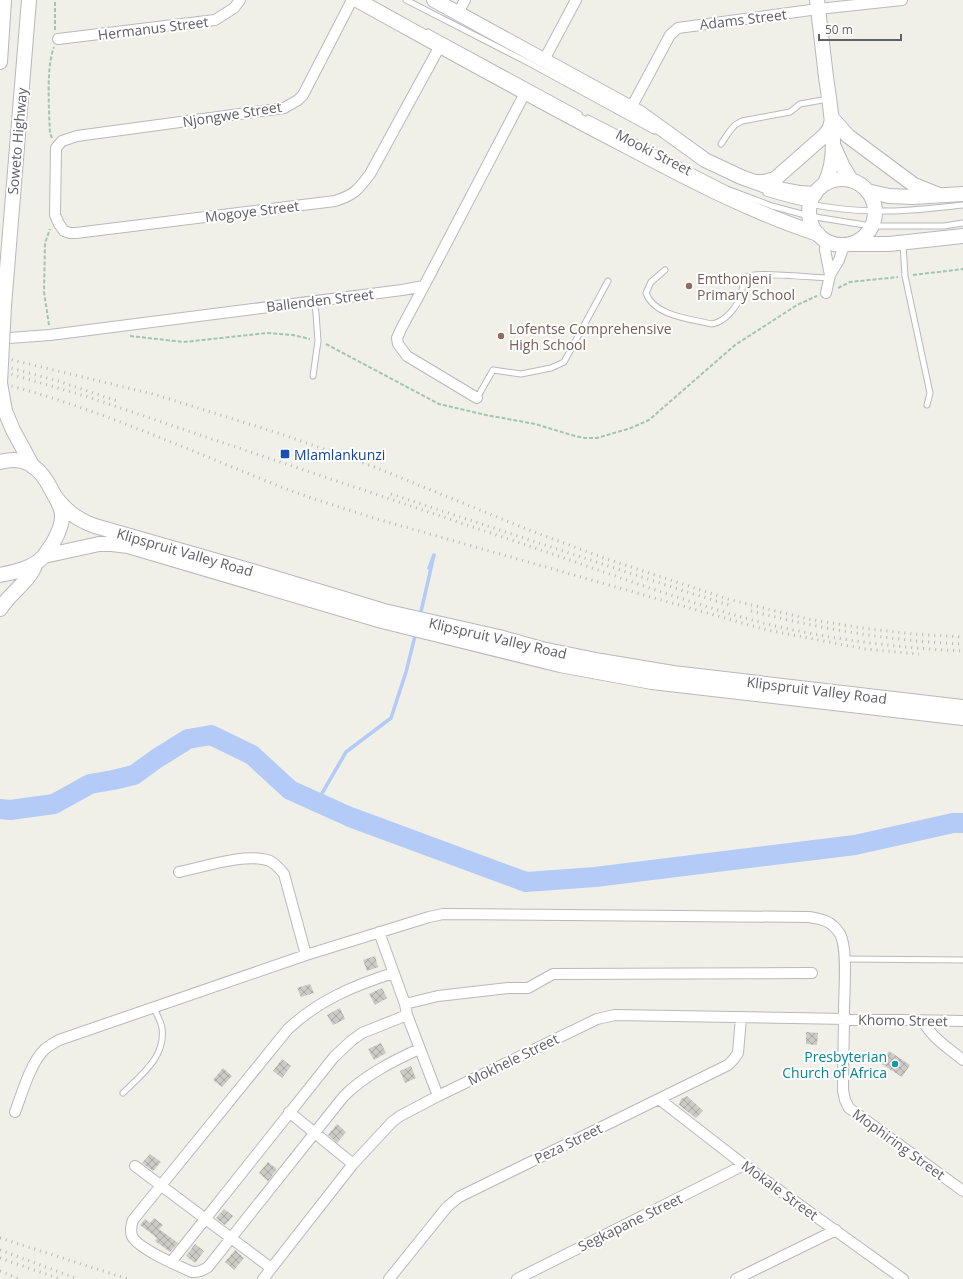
<svg xmlns="http://www.w3.org/2000/svg" width="963" height="1279" font-family="'Open Sans',sans-serif">
<style>
.lines{fill:none;stroke-linecap:round;stroke-linejoin:round}
.stream{stroke:#b3cbf6;stroke-width:3.5}
.river{stroke:#b3cbf6;stroke-width:20}
.building{fill:url(#building-cross-hatch)}
.lane-casing{stroke:#b8b9bd;stroke-width:7}
.street-casing{stroke:#b8b9bd;stroke-width:12}
.secondary-casing{stroke:#b7b8be;stroke-width:16}
.path{stroke:#a2c4b3;stroke-width:2;stroke-dasharray:4 2;stroke-linecap:butt}
.lane{stroke:#fff;stroke-width:5}
.street{stroke:#fff;stroke-width:10}
.secondary{stroke:#fff;stroke-width:14}
.rail{stroke:#b8b8b9;stroke-width:3;stroke-dasharray:1 5;stroke-linecap:butt}
.secondary-bridge-casing{stroke:#b7b8be;stroke-width:16;stroke-linecap:butt}
.secondary-bridge{stroke:#fff;stroke-width:14}
.education-dot{fill:#8d6e63;stroke:#fff;stroke-width:1.5}
.transit-dot{fill:#1a4fb4;stroke:#fff;stroke-width:1.5}
.culture-dot{fill:#0f9aa8;stroke:#fff;stroke-width:1.5}
.labels{text-anchor:middle;dominant-baseline:central;stroke-width:4;stroke-linejoin:round;paint-order:stroke}
.street-label{font-size:14px;fill:#606167;stroke:#fff}
.education-label{font-size:14px;fill:#785e54;stroke:#fff;text-anchor:start}
.transit-label{font-size:14px;fill:#164399;stroke:#fff;text-anchor:start}
.culture-label{font-size:14px;fill:#0d838f;stroke:#fff;text-anchor:end}
</style>
<defs>
<pattern id="building-cross-hatch" width="8" height="8" patternUnits="userSpaceOnUse"><rect width="8" height="8" fill="#cbcac5"/><path d="M0 0l8 8M0 8l8-8" fill="none" stroke="#a8a7a4"/></pattern>
</defs>
<rect width="100%" height="100%" fill="#f0f0e9"/>
<g class="lines">
<path class="stream" d="M420,616L434,555L429,568
M317,802L346,752L391,718L406,672L416,632"/>
<path class="river" d="M0,809L10,810L54,804L90,784L113,780L134,775L156,759L188,739L211,735L252,755L290,790L350,817L526,882L595,877L855,845L953,823H963"/>
</g>
<path class="building" d="M375,956L378,967L367,971L363,960Z
M310,984L314,993L301,997L297,988Z
M382,988L387,998L375,1005L369,994Z
M340,1008L345,1019L333,1025L327,1015Z
M806,1032L818,1033L817,1045L806,1044Z
M381,1043L386,1053L374,1060L368,1049Z
M889,1051L910,1065L902,1077L880,1063L886,1053L887,1054Z
M282,1059L291,1066L282,1078L273,1071Z
M411,1066L416,1078L405,1083L400,1071Z
M223,1068L232,1076L222,1087L213,1080Z
M687,1096L703,1111L696,1118L679,1105L681,1099Z
M337,1124L346,1132L337,1143L328,1135Z
M150,1154L161,1162L153,1171L142,1163Z
M268,1162L277,1169L268,1181L259,1173Z
M224,1209L233,1216L225,1225L216,1218Z
M154,1218L163,1225L159,1229L178,1243L170,1252L155,1241L157,1238L140,1225L145,1219L150,1223Z
M195,1244L204,1251L195,1263L186,1256Z
M235,1250L244,1258L234,1270L225,1262Z"/>
<g class="lines">
<defs>
<path id="lane" d="M406,0L529,63L654,131
M428,32L579,114
M588,118L727,189L772,206L809,216L871,226H944L963,223
M721,144L729,132L735,125L742,121L790,112L800,104L828,99
M766,193C800,204 838,210 874,211C904,212 934,208 963,205
M903,244L905,276L930,393L927,405
M665,270L651,282L646,293C654,316 691,319 712,324C725,322 737,307 741,295C743,290 742,281 746,277C753,271 817,278 829,278
M313,376L318,341L316,313L314,301
M477,398L493,370L521,374L551,368L564,362L608,281
M844,959L963,960
M123,1093C141,1075 166,1057 162,1028C161,1021 156,1014 154,1007"/>
<path id="street" d="M352,0L303,95L298,100L284,108L77,136L62,141L56,148L55,215L59,224L64,231L70,233H76L335,201C354,195 358,190 370,174L440,46
M458,13L465,0
M58,39L215,20L234,8L240,0
M544,60L576,0
M631,108L670,35L678,28L818,9L902,0
M825,240V250L830,275
M424,286L401,329L397,338L398,344L407,356L477,398
M826,293L830,275L839,260L844,245
M0,335L9,338L50,335L402,290L424,286L525,93
M179,872C204,867 247,852 270,861C276,864 280,869 284,874L306,955
M379,932L405,1004L407,1015L438,1096
M393,973C353,986 319,1000 288,1029L133,1220C131,1226 130,1230 132,1236C138,1249 179,1266 192,1272C199,1272 202,1271 208,1267L344,1096C365,1075 393,1061 419,1049
M405,1004L438,996L508,988H528L553,974L812,973
M923,1021C932,1038 948,1048 963,1060
M659,1099L744,1165L903,1279
M15,1112C22,1094 30,1064 44,1050C48,1046 54,1043 59,1040L306,955L429,917L443,914L809,917C822,919 832,921 840,934C848,948 844,992 844,1010C844,1037 843,1063 843,1090L845,1100L849,1108L963,1191
M289,1112L353,1164
M135,1166L271,1268
M171,1262L334,1057L351,1041L362,1033L407,1015
M263,1279L353,1164L392,1122L400,1116L438,1096L597,1019L615,1015L963,1021
M389,1279L447,1207L459,1197L728,1065L733,1060L738,1053L741,1017
M517,1279L744,1165
M736,1279L836,1230"/>
<path id="secondary" d="M357,0C446,49 535,99 626,146C688,179 751,212 818,234
M434,0L640,113L705,160L741,177L769,187L800,193L815,194
M817,0C820,26 823,51 826,77C830,107 840,155 825,183
M0,62L4,0
M832,118L848,136L914,185L939,195
M834,147L843,167L851,180
M809 212a33 33 0 1 1 66 0a33 33 0 1 1-66 0Z
M757,182H764L775,179L825,135L830,128L831,123
M867,191L889,196L913,197L963,194
M850,244H889L963,236
M4,306L29,0
M5,411L13,430L33,467
M0,462C25,455 40,467 51,489C55,497 61,505 62,514C63,524 58,534 53,543C50,547 47,552 44,556C34,568 15,572 0,575
M54,495C66,511 76,519 95,526L252,571L384,611L499,637L542,649L601,661L673,673L963,707
M44,556L99,544H112L128,546L382,621L560,665L652,682L963,718
M0,609C10,593 30,581 36,563"/>
</defs>
<use href="#lane" class="lane-casing"/>
<use href="#street" class="street-casing"/>
<use href="#secondary" class="secondary-casing"/>
<path class="path" d="M55,30V0
M52,138L50,133C49,110 46,67 54,47
M913,275L963,269
M838,288L850,282L898,277
M49,325L44,292L45,243L50,229
M130,336L184,342L267,333L293,335L310,339
M326,344L439,404L486,415L535,424L575,436L585,438H597L631,428L649,420L735,345L797,305L817,296"/>
<use href="#lane" class="lane"/>
<use href="#street" class="street"/>
<use href="#secondary" class="secondary"/>
<path class="rail" d="M0,357L153,394L278,433L372,466L529,530L604,558L728,599L808,619L862,628L913,634L963,637
M0,365L58,381L120,402
M0,371L85,396C229,445 373,493 517,542C601,570 685,603 771,625C834,640 899,648 963,651
M0,383C98,408 190,451 284,488C315,500 346,509 377,519L767,630L865,649L919,654
M391,494L687,592L729,605
M751,611C821,629 890,641 963,644
M0,1238L128,1279
M0,1250L78,1279
M0,1258L60,1279
M0,1271L19,1279"/>
<defs>
<path id="secondary-bridge" d="M4,306L0,383L5,411"/>
</defs>
<use href="#secondary-bridge" class="secondary-bridge-casing"/>
<use href="#secondary-bridge" class="secondary-bridge"/>
</g>
<g class="education-dot">
<circle cx="689" cy="286" r="4"/>
<circle cx="501" cy="336" r="4"/>
</g>
<rect class="transit-dot" x="280" y="449" width="10" height="10" rx="2"/>
<circle class="culture-dot" cx="895" cy="1064" r="4"/>
<g class="labels">
<g class="street-label">
<text transform="translate(743 19) rotate(-7)">Adams Street</text>
<text transform="translate(153 28) rotate(-7)">Hermanus Street</text>
<text transform="translate(232 114) rotate(-9)">Njongwe Street</text>
<text transform="translate(17 141) rotate(-85)">Soweto Highway</text>
<text transform="translate(654 152) rotate(27)">Mooki Street</text>
<text transform="translate(252 211) rotate(-7)">Mogoye Street</text>
<text transform="translate(320 300) rotate(-7)">Ballenden Street</text>
<text transform="translate(185 552) rotate(16)">Klipspruit Valley Road</text>
<text transform="translate(498 638) rotate(13)">Klipspruit Valley Road</text>
<text transform="translate(817 690) rotate(7)">Klipspruit Valley Road</text>
<text transform="translate(903 1020) rotate(1)">Khomo Street</text>
<text transform="translate(513 1059) rotate(-26)">Mokhele Street</text>
<text transform="translate(568 1143) rotate(-26)">Peza Street</text>
<text transform="translate(899 1144) rotate(36)">Mophiring Street</text>
<text transform="translate(780 1190) rotate(36)">Mokale Street</text>
<text transform="translate(630 1222) rotate(-26)">Segkapane Street</text>
</g>
<g class="education-label">
<text x="697" y="278">Emthonjeni<tspan x="697" dy="16">Primary School</tspan></text>
<text x="509" y="328">Lofentse Comprehensive<tspan x="509" dy="16">High School</tspan></text>
</g>
<g class="transit-label">
<text x="294" y="454">Mlamlankunzi</text>
</g>
<g class="culture-label">
<text x="887" y="1056">Presbyterian<tspan x="887" dy="16">Church of Africa</tspan></text>
</g>
</g>
<path d="M819 34v6h82v-6" fill="none" stroke="#606167" stroke-width="2"/>
<text x="825" y="34" font-size="12" fill="#606167" stroke="#ffffff" stroke-width="3" paint-order="stroke">50 m</text>
</svg>
